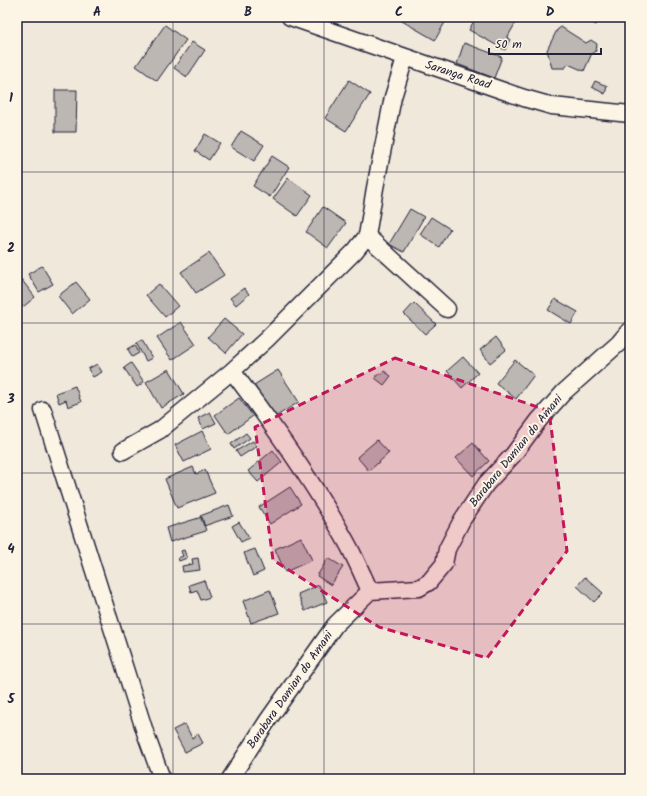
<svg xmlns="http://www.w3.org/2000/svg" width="647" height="796" font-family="Kalam,sans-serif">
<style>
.building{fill:#bcb7b3;stroke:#22223b}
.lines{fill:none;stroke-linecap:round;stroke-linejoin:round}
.street-casing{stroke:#22223b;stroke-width:19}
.street{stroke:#fcf5e5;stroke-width:16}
.marked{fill:#c2185b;fill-opacity:0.2;stroke:#c2185b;stroke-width:3;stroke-dasharray:8 5;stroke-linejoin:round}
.grid{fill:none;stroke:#22223b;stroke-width:1;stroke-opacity:0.55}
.labels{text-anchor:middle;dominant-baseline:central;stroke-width:4;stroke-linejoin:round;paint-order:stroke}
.street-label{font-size:12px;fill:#22223b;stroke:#fcf5e5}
.neatline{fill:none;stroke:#22223b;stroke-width:1.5}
.grid-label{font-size:13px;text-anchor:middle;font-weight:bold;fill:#22223b}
</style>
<rect width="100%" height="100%" fill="#efe8db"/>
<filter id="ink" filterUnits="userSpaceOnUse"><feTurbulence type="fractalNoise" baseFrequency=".025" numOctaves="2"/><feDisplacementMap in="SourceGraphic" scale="8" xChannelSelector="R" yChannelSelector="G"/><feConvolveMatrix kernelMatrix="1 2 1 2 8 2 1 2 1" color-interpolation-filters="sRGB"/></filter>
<g filter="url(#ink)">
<path class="building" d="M395,17H448L435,40Z
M476,17H519L507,38L510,39L505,50L469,30Z
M582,17H600L596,25Z
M165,25L186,40L157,81L136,66Z
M561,27L586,43L591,40L597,44L596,51L592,53L584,71L568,64L565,68H552L547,50L557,30Z
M192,42L205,50L187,77L174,68Z
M464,43L502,57L494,78L457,64Z
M349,80L370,94L346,131L325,118Z
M595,81L607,86L605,94L592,87Z
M55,90H77L76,132H55Z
M241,131L264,145L254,161L231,147Z
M205,134L220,143L209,160L195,151Z
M272,156L289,167L270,197L253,186Z
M288,178L312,195L297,216L273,199Z
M323,207L346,223L328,248L306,232Z
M410,209L424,217L404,252L389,244Z
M431,217L450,229L439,247L420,234Z
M209,253L224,275L196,293L181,272Z
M42,266L53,284L39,292L28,274Z
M21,279L35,297L23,307L17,299V282Z
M76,282L90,299L72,314L58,296Z
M159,284L178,306L165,317L146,295Z
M244,288L249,294L236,305L230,298Z
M555,299L578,312L571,324L548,310Z
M414,303L436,324L425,334L404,314Z
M224,319L242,334L226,353L208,337Z
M181,322L196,344L172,360L157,338Z
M496,337L506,350L490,363L480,350Z
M142,340L152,358L146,361L136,343Z
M135,345L139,353L132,357L128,349Z
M463,357L478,373L462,388L447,371Z
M515,360L534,375L516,399L496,383Z
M131,363L144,382L137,387L124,368Z
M97,364L102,372L93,377L88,369Z
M169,369L184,394L161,408L146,382Z
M278,370L299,402L275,417L254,385Z
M384,371L391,376L384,385L375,378L379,373L382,374Z
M75,386L81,402L68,407L66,400L59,403L56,393Z
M239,398L253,416L228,434L215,415Z
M210,412L216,423L203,429L198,418Z
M202,431L211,449L184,462L175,445Z
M246,433L250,438L234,449L231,444Z
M377,440L389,453L369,471L357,457Z
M253,441L257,446L240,457L236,451Z
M473,443L489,461L473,476L456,458Z
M273,450L282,462L258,482L248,471Z
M193,467L196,474L205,470L215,493L177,508L165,479Z
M290,487L301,504L270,524L259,507Z
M229,505L233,516L204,526L200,516Z
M202,517L206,531L170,542L166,528Z
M239,522L249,538L241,542L232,526Z
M301,537L312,560L285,572L275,549Z
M255,549L264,571L253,576L244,553Z
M184,550L187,558L179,561L178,558L183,556L181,551Z
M198,558L200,570L183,572L182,566L193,564L192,559Z
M328,558L343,567L331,585L317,576Z
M585,577L603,593L594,602L577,586Z
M204,580L210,597L201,600L197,590L191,592L189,585Z
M319,585L327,602L305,611L298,594Z
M270,590L279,613L251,623L243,601Z
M185,724L192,738L198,734L203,743L185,752L173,730Z"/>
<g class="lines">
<defs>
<path id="street" d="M290,17L524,98L552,106L630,114
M367,236L447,309
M232,371C273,425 313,481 346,541C355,557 362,574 370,591
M43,410L146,735L162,779
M123,451L160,430L232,371L267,339L355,251L367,236L375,188L393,97L405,58
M230,779L268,720L335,625L370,591L419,588L429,582L444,564L447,549L462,520L486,484L513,455L539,420L564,392L619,343L630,330"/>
</defs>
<use href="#street" class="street-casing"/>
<use href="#street" class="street"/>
</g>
</g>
<path class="marked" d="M395,358L549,411L567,551L487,658L379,627L273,560L255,427Z"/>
<path class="grid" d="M173,17V779M324,17V779M474,17V779M17,172H630M17,323H630M17,473H630M17,624H630"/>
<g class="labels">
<g class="street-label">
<text transform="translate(458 75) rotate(18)">Saranga Road</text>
<text transform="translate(516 451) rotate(-51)">Barabara Damian do Amani</text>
<text transform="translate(290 690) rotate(-55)">Barabara Damian do Amani</text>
</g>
</g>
<rect width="647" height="796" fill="none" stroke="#fcf5e5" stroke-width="44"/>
<path d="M489 48v6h112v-6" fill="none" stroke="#22223b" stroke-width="2"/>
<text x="495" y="48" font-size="12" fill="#22223b" stroke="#fcf5e5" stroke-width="3" paint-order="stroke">50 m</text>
<rect x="22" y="22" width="603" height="752" class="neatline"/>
<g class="grid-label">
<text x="97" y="16">A</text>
<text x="248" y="16">B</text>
<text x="399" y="16">C</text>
<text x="550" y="16">D</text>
<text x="11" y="102">1</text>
<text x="11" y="252">2</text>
<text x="11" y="403">3</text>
<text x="11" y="553">4</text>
<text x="11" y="703">5</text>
</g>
</svg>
